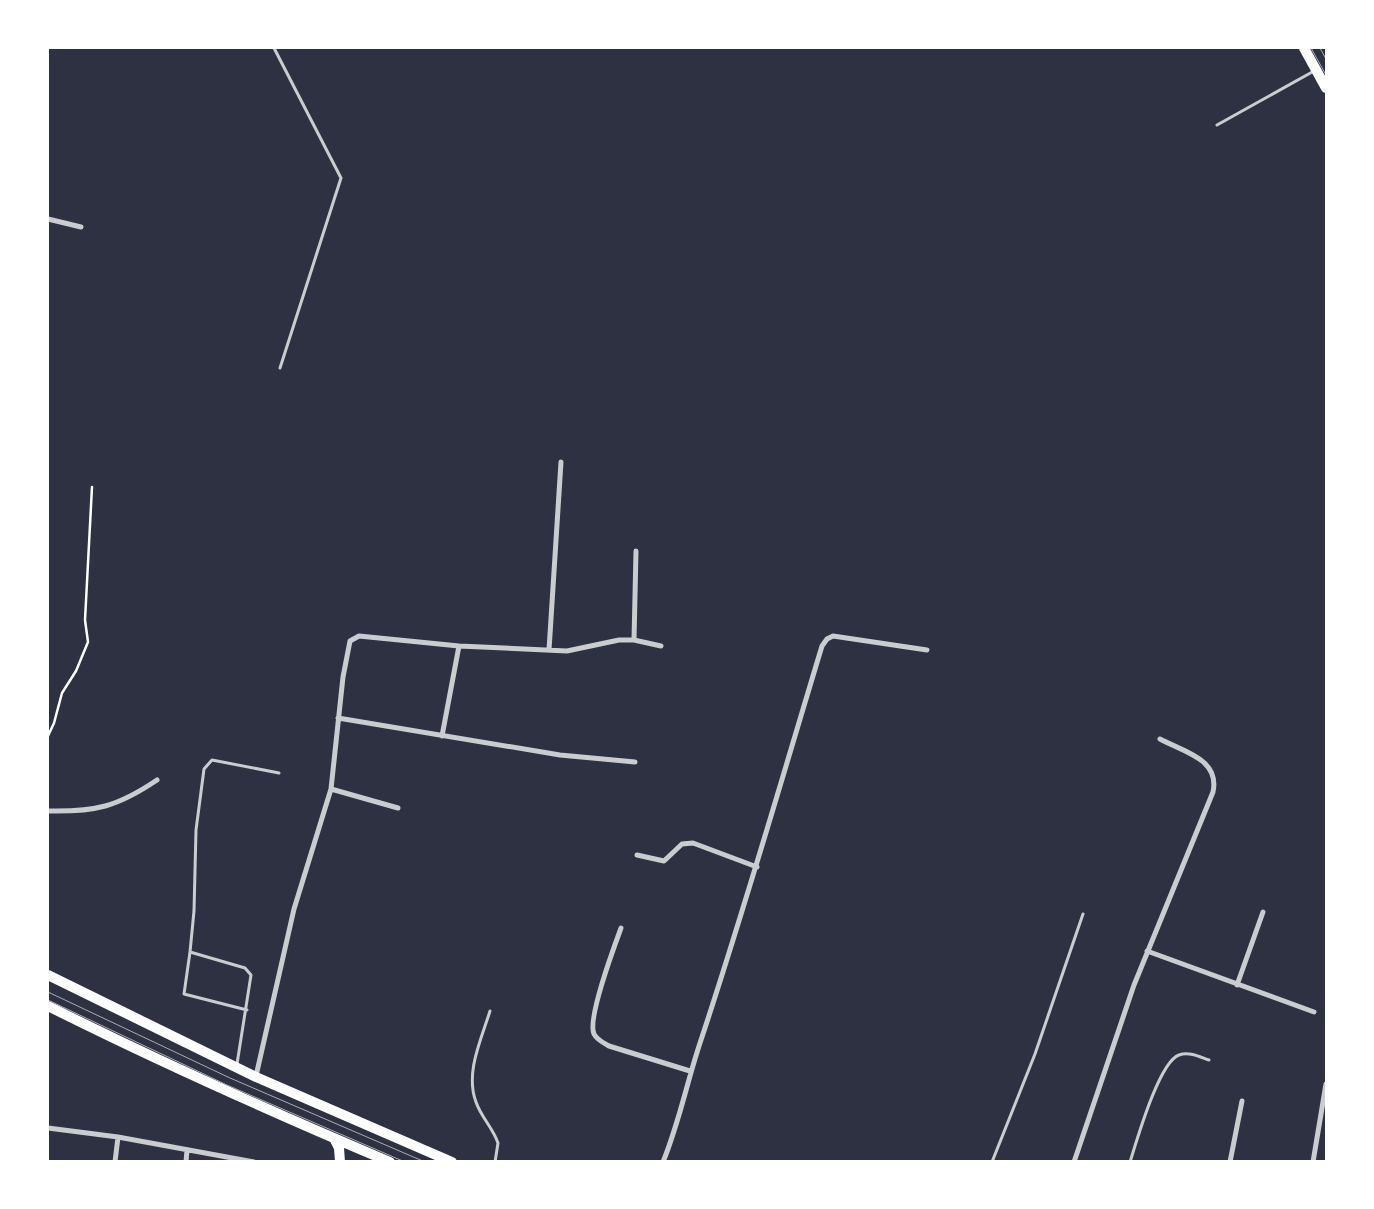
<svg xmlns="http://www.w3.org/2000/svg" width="1374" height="1209" font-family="Commissioner,sans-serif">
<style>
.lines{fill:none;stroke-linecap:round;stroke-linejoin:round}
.path{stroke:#fff;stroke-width:2.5}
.service{stroke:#caccd0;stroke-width:3}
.minor{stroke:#caccd0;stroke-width:5}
.trunk{stroke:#fff;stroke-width:10}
.tram{stroke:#abadb3;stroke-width:1}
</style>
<rect width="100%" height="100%" fill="#2d3142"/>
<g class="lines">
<path class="path" d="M48,736L54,723L62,693L76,671L88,642L85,620L92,487"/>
<path class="service" d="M274,48L341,178L280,368
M1217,125L1314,71
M190,952L184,994L247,1010
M490,1011C481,1040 465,1073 476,1102C481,1117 493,1128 498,1143L495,1162
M237,1064L251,975L245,968L190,952L194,911L196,830L204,769L212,760L279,773
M992,1162L1035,1054L1083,914
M1130,1162C1137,1140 1159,1062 1179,1055C1189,1051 1200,1057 1209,1060"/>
<path class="minor" d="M48,219L81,227
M634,640L636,551
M549,650L561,462
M338,718L560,755L635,762
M442,736L459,646
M331,789L398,808
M48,811C95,812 117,807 157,780
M637,855L664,861L682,844L693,843L757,867
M621,928C614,947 587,1019 594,1034C597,1040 604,1043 609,1046L690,1071
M1147,951L1314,1012
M1237,985L1263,912
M256,1076L294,909L331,789L343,677L350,641L359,636L459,646L567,651L619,640H634L661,646
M48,1128L118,1137L254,1162
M115,1162L118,1137
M186,1162L187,1150
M663,1162C679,1123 687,1082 700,1043C744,911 782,778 822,646L827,639L833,636L927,650
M1074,1162L1134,985L1213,792C1220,759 1184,752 1160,739
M1230,1162L1242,1101
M1313,1162L1326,1084"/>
<path class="trunk" d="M1304,48L1326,88
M48,975L256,1077L452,1162
M48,1006C160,1062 274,1113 390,1162
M334,1138L339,1148L340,1162"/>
<path class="tram" d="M1311,48L1326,75
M1320,48L1326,59
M48,992L230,1078L425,1162
M48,1000L227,1085L405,1162"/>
</g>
<rect width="1374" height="1209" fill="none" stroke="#ffffff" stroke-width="98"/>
</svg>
